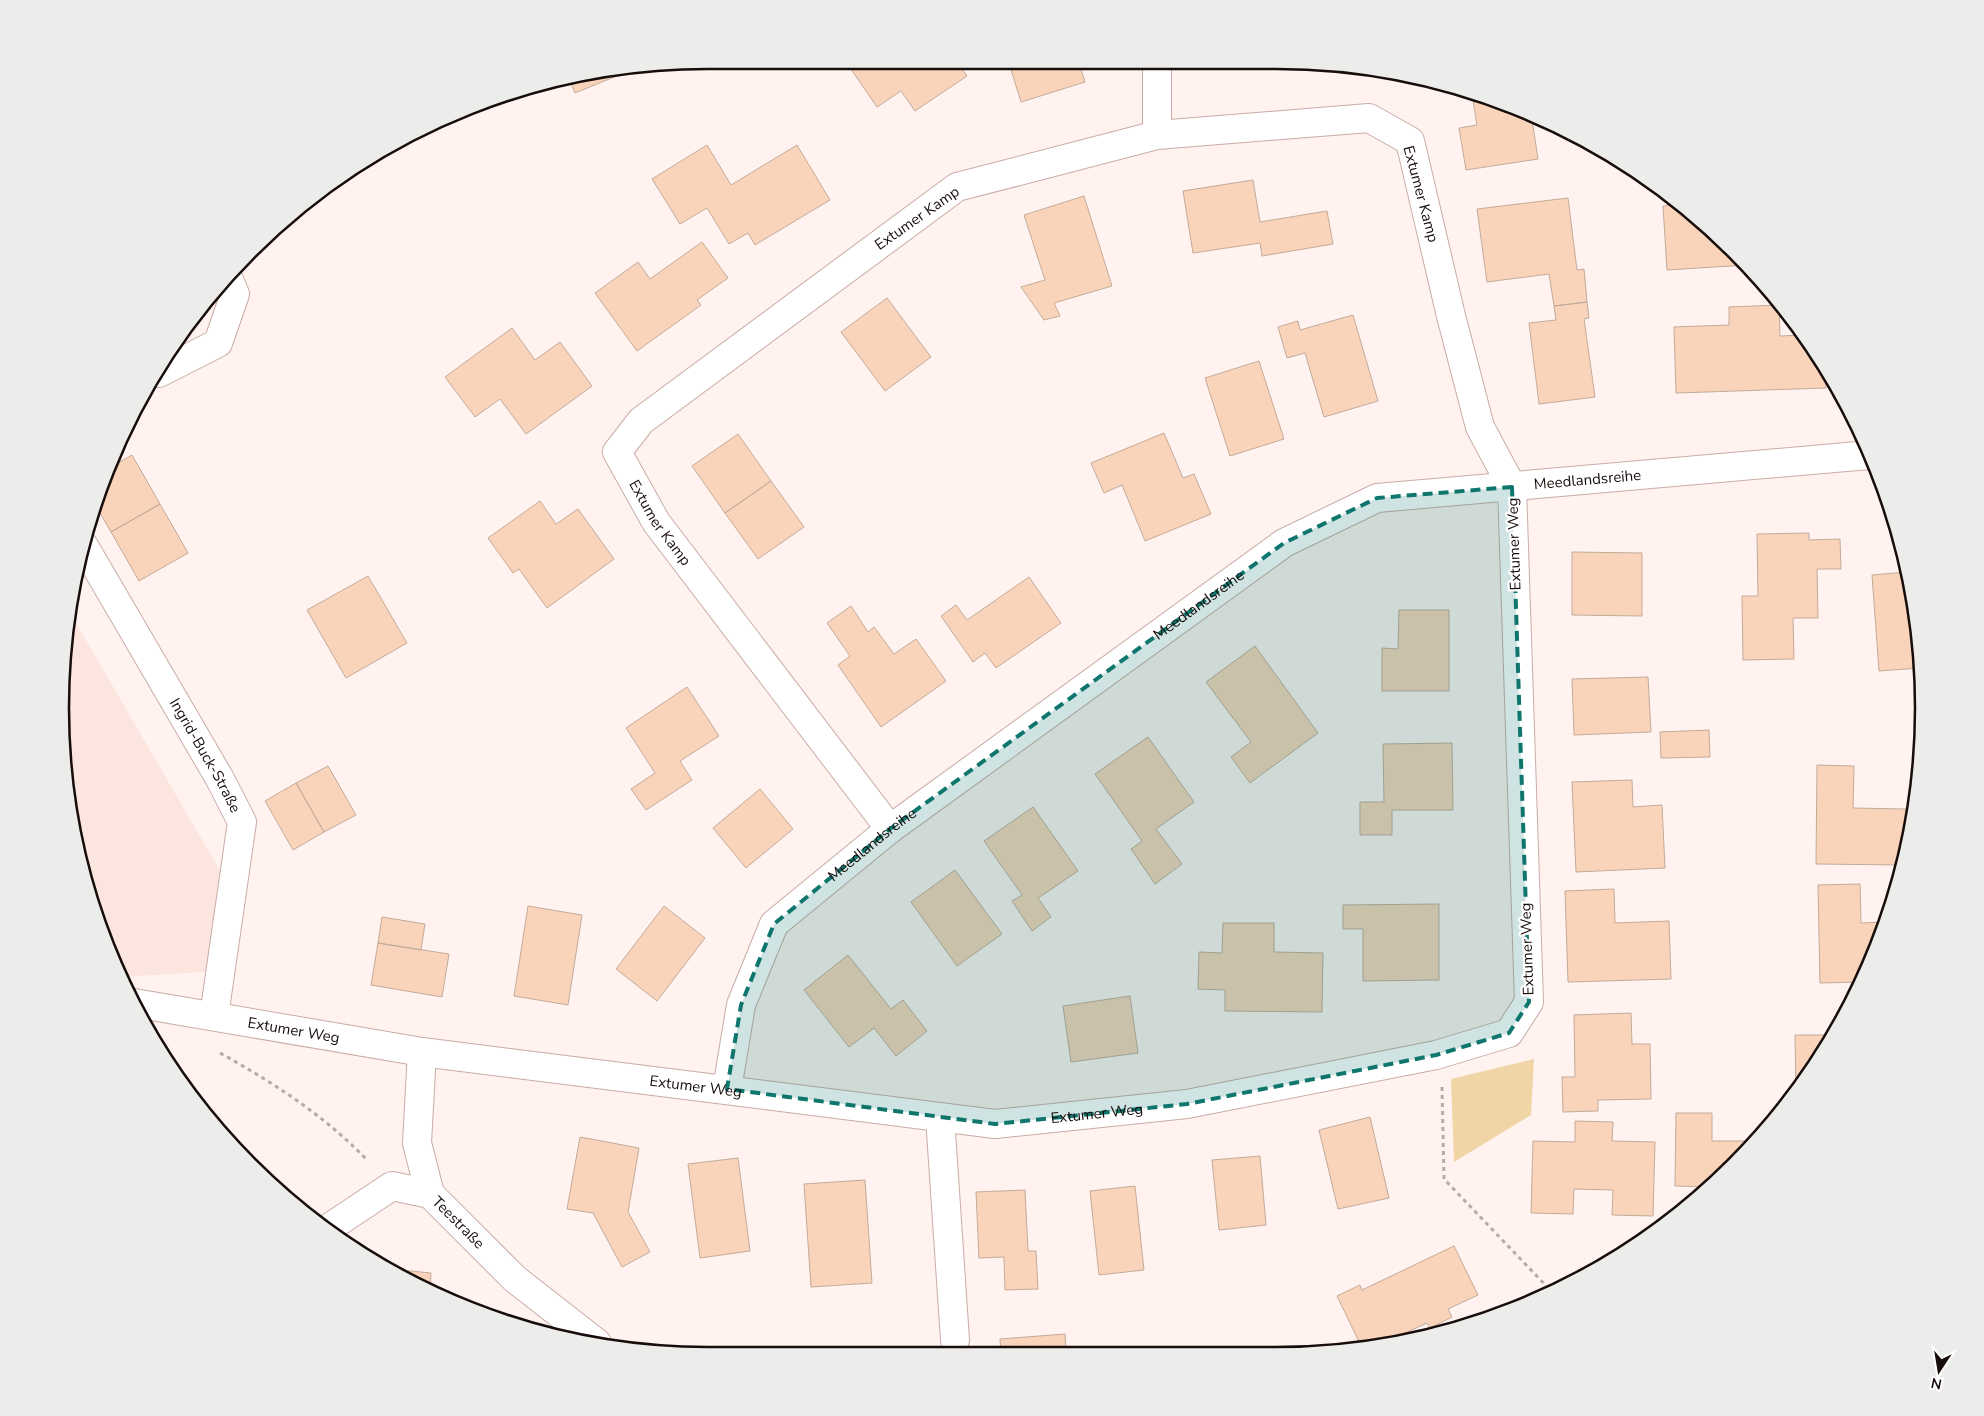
<svg xmlns="http://www.w3.org/2000/svg" width="1984" height="1416" font-family="'Nunito Sans',sans-serif">
<style>
.built{fill:#fce4df}
.green{fill:#f0d5a7}
.building{fill:#f9d4bb;stroke:#c3ab9a}
.lines{fill:none;stroke-linecap:round;stroke-linejoin:round}
.minor-casing{stroke:#caaca5;stroke-width:30}
.path{stroke:#b7aba8;stroke-width:3;stroke-dasharray:4 4;stroke-linecap:butt}
.minor{stroke:#fff;stroke-width:28}
.marked{fill:#0f766e;fill-opacity:0.2;stroke:#0f766e;stroke-width:4;stroke-dasharray:10 6;stroke-linejoin:round}
.labels{text-anchor:middle;dominant-baseline:central;stroke-width:4.5;stroke-linejoin:round;paint-order:stroke}
.street-label{font-size:15px;fill:#170d0b;stroke:#fff}
.rim{fill:none;stroke:#170d0b;stroke-width:2.5}
</style>
<rect width="100%" height="100%" fill="#fff2ef"/>
<path class="built" d="M69,611L244,912L217,971L121,977L109,956L66,793V623Z"/>
<path class="green" d="M1534,1059L1531,1115L1454,1162L1451,1079Z"/>
<path class="building" d="M850,60H956L967,76L915,111L901,91L877,107L846,62Z
M1008,60H1078L1085,82L1021,102Z
M624,71V73L575,93L569,78Z
M1472,94L1531,113L1538,159L1466,170L1459,128L1477,125Z
M707,145L731,185L797,145L830,200L755,245L748,233L729,244L707,208L680,224L652,179Z
M1253,180L1260,222L1327,211L1333,244L1262,256L1260,243L1193,253L1183,191Z
M1084,196L1112,286L1054,303L1060,316L1044,320L1021,287L1045,280L1024,215Z
M1568,198L1577,270L1584,269L1587,302L1554,306L1549,274L1487,282L1477,209Z
M1680,204L1703,221L1747,265L1667,270L1663,206Z
M702,242L728,278L697,300L701,305L637,351L595,293L638,262L650,279Z
M887,298L931,357L885,391L841,332Z
M1587,302L1589,318L1584,319L1595,397L1539,404L1529,323L1556,320L1554,306Z
M1779,305L1780,336L1802,335L1825,367L1826,388L1676,393L1674,327L1729,325V307Z
M1353,315L1378,401L1324,417L1305,353L1287,358L1278,327L1298,321L1300,330Z
M512,328L535,360L560,342L592,386L526,434L500,399L475,417L445,377Z
M1259,361L1284,439L1230,456L1205,378Z
M1164,433L1183,478L1194,474L1211,514L1145,541L1122,485L1104,493L1091,463Z
M738,434L771,481L725,513L692,466Z
M132,455L160,504L111,532L94,502V500L107,469Z
M771,481L804,527L758,559L725,513Z
M540,501L556,524L578,509L614,559L547,608L519,569L513,573L488,538Z
M160,504L188,553L139,581L111,532Z
M1809,533V540L1840,539L1841,569H1817L1818,618H1793L1794,659L1743,660L1742,596H1758L1757,534Z
M1572,552L1642,553V616L1572,615Z
M1907,572L1918,624L1920,668L1879,671L1872,575Z
M368,576L407,643L346,678L307,610Z
M1029,577L1061,623L996,668L985,653L973,662L941,616L956,605L967,620Z
M851,606L868,632L874,627L894,654L916,639L946,681L881,727L838,665L850,656L827,623Z
M1399,610H1449V691H1382V648L1398,649Z
M1255,646L1318,733L1250,783L1231,757L1251,742L1206,682Z
M1648,677L1651,732L1574,735L1572,679Z
M687,687L719,736L680,761L692,780L646,810L631,789L655,773L626,728Z
M1709,730L1710,757L1661,758L1660,732Z
M1148,737L1194,802L1156,829L1182,864L1155,884L1131,849L1142,841L1095,774Z
M1452,743L1453,810H1392V835H1360V802H1384L1383,744Z
M1817,765L1854,766L1853,808L1906,809L1904,865L1816,864Z
M328,766L356,815L324,832L296,783Z
M1632,780L1633,807L1662,805L1665,868L1576,872L1572,782Z
M296,783L324,832L293,850L265,801Z
M760,789L793,829L746,868L713,828Z
M1033,807L1078,871L1038,898L1051,917L1032,931L1012,901L1022,895L984,841Z
M955,870L1002,934L957,966L911,902Z
M1860,884L1861,923L1884,922L1862,982L1820,983L1818,885Z
M1614,889L1615,923L1669,921L1671,979L1568,982L1565,891Z
M1439,904V980L1363,981V929H1343V905Z
M528,906L582,915L568,1005L514,996Z
M664,906L705,938L657,1001L616,969Z
M382,917L425,924L421,950L378,943Z
M1223,923H1274V952L1323,953L1322,1012L1225,1011V990L1198,989L1199,952L1222,953Z
M378,943L449,954L442,997L371,985Z
M848,955L891,1009L903,1000L927,1031L896,1056L874,1028L849,1047L804,990Z
M1130,996L1138,1053L1071,1062L1063,1006Z
M1631,1013L1632,1044H1650L1651,1099L1598,1100V1111L1563,1112L1562,1077H1575L1574,1015Z
M1795,1035H1832L1796,1093Z
M1676,1113H1712V1141H1754L1711,1187L1675,1186Z
M1370,1117L1389,1198L1338,1209L1319,1130Z
M1575,1121L1613,1122L1612,1141L1655,1142L1653,1216L1612,1215L1613,1190L1574,1189L1573,1214L1531,1213L1533,1141L1575,1142Z
M580,1137L639,1148L628,1212L650,1252L622,1267L593,1213L567,1209Z
M1260,1156L1266,1225L1219,1230L1212,1160Z
M738,1158L750,1251L700,1258L688,1164Z
M865,1180L872,1283L811,1287L804,1184Z
M1135,1186L1144,1270L1099,1275L1090,1191Z
M1025,1190L1028,1251H1036L1038,1289L1005,1290L1004,1257L979,1258L976,1192Z
M1454,1246L1478,1295L1448,1309L1452,1317L1430,1328L1427,1323L1375,1347L1363,1350L1337,1296L1360,1285L1362,1290Z
M390,1269L431,1273L430,1292L421,1289Z
M1065,1334L1066,1352L1001,1353L1000,1339Z"/>
<g class="lines">
<defs>
<g id="minor">
<path d="M1157,135V60"/>
<path d="M159,373L218,343L235,294L227,275"/>
<path id="s1" d="M84,546L220,779L242,822L214,1016"/>
<path id="s2" d="M134,1003L422,1052L995,1124L1187,1104L1436,1055L1509,1033L1529,1002L1512,487L1480,427L1451,316L1410,141L1369,118L1157,135L957,187L641,421L617,452L656,522L890,829"/>
<path id="s3" d="M422,1052L417,1143L430,1194L515,1279L597,1343"/>
<path id="s4" d="M727,1089L741,1005L774,924L890,829L1284,543L1377,498L1869,455"/>
<path d="M940,1117L955,1340"/>
<path d="M326,1230L392,1186L430,1194"/>
</g>
</defs>
<use href="#minor" class="minor-casing"/>
<path class="path" d="M220,1053C274,1083 325,1116 368,1161
M1442,1087L1444,1179L1553,1293"/>
<use href="#minor" class="minor"/>
</g>
<path class="marked" d="M1512,487L1529,1002L1509,1033L1436,1055L1187,1104L995,1124L727,1089L741,1005L774,924L890,829L1284,543L1377,498Z"/>
<g class="labels">
<g class="street-label">
<text transform="translate(1421 194) rotate(75)">Extumer Kamp</text>
<text transform="translate(917 218) rotate(-35)">Extumer Kamp</text>
<text stroke="none"><textPath href="#s4" startOffset="1124">Meedlandsreihe</textPath></text>
<text stroke="none"><textPath href="#s2" startOffset="3289">Extumer Kamp</textPath></text>
<text transform="translate(1514 544) rotate(-92)">Extumer Weg</text>
<text stroke="none"><textPath href="#s4" startOffset="704">Meedlandsreihe</textPath></text>
<text stroke="none"><textPath href="#s1" startOffset="242">Ingrid-Buck-Straße</textPath></text>
<text stroke="none"><textPath href="#s4" startOffset="299">Meedlandsreihe</textPath></text>
<text transform="translate(1527 949) rotate(-92)">Extumer Weg</text>
<text stroke="none"><textPath href="#s2" startOffset="162">Extumer Weg</textPath></text>
<text stroke="none"><textPath href="#s2" startOffset="568">Extumer Weg</textPath></text>
<text stroke="none"><textPath href="#s2" startOffset="972">Extumer Weg</textPath></text>
<text stroke="none"><textPath href="#s3" startOffset="184">Teestraße</textPath></text>
</g>
</g>
<path d="M0 0H1984V1416H0ZM708 69H1276A639 639 0 0 1 1915 708V708A639 639 0 0 1 1276 1347H708A639 639 0 0 1 69 708V708A639 639 0 0 1 708 69Z" fill="#ececeb" fill-rule="evenodd"/>
<path class="rim" d="M708 69H1276A639 639 0 0 1 1915 708V708A639 639 0 0 1 1276 1347H708A639 639 0 0 1 69 708V708A639 639 0 0 1 708 69Z"/>
<g transform="translate(1939 1371) rotate(192)" stroke="#ffffff" stroke-width="4" paint-order="stroke">
<path d="M0-4L9 19L0 12L-9 19Z" fill="#170d0b"/>
<text y="-8" font-size="14" font-weight="bold" text-anchor="middle" fill="#170d0b">N</text>
</g>
</svg>
